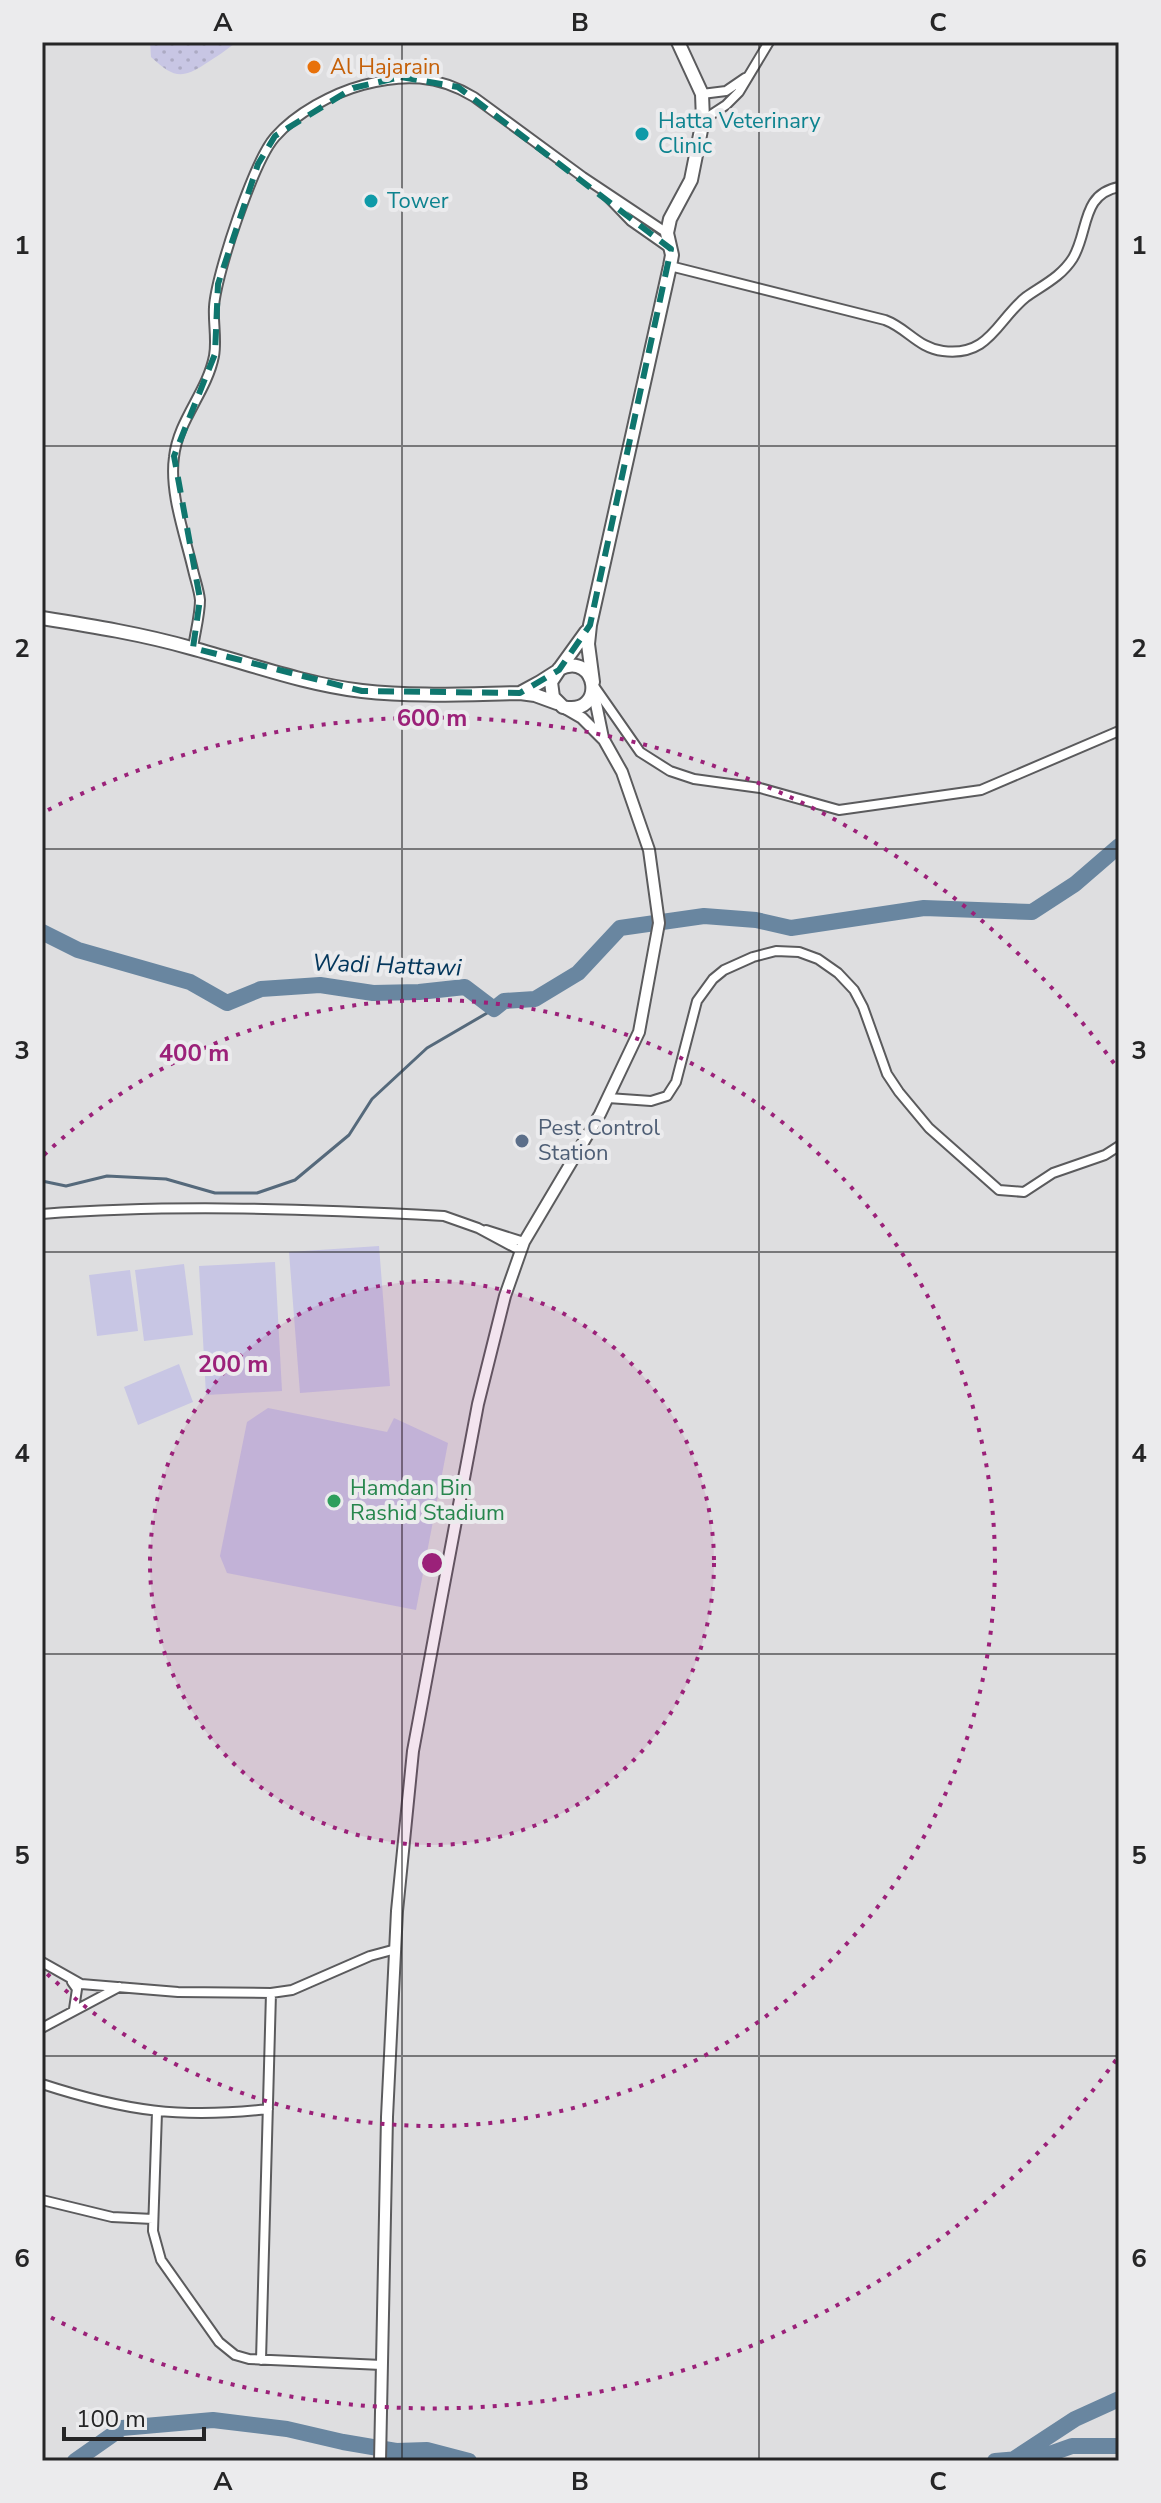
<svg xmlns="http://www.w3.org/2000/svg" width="1161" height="2503" font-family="'Nunito Sans',sans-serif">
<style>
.park{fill:url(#park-dots)}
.pitch{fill:#c8c6e4}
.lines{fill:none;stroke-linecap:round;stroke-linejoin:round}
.stream{stroke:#55697b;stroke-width:3}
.river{stroke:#6986a0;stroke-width:16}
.minor-casing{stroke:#5b5b5d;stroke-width:12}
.tertiary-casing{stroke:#5b5b5d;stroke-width:14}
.secondary-casing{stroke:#5b5b5d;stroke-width:16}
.minor{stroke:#fff;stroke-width:8}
.tertiary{stroke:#fff;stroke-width:10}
.secondary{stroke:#fff;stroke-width:12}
.marked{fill:none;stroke:#0f766e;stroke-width:6;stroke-dasharray:16 10;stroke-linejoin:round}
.grid{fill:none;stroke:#252526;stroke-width:2;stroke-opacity:0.55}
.ring{fill:none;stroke:#9b2179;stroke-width:4;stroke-dasharray:4 8}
.food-dot{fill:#e8710a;stroke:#ebebed;stroke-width:3}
.culture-dot{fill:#0f9aa8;stroke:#ebebed;stroke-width:3}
.service-dot{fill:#5c6f8a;stroke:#ebebed;stroke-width:3}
.leisure-dot{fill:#2e9e5b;stroke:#ebebed;stroke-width:3}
.labels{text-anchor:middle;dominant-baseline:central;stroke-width:8;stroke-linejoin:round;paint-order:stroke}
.food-label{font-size:22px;fill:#c56008;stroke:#ebebed;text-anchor:start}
.culture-label{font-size:22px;fill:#0d838f;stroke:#ebebed;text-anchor:start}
.service-label{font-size:22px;fill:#4e5e75;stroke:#ebebed;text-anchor:start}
.leisure-label{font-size:22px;fill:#27864d;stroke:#ebebed;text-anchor:start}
.water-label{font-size:24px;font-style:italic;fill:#03365b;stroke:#ebebed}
.centre{fill:#9b2179;stroke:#ebebed;stroke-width:4}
.ring-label{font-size:24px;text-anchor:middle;font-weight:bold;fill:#9b2179;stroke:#ebebed;stroke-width:8;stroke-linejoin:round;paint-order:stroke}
.neatline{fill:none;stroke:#252526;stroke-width:3}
.grid-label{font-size:26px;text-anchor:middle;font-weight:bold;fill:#252526}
</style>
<defs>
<pattern id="park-dots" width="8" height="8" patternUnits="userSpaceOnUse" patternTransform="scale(2)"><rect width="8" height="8" fill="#c8c6e4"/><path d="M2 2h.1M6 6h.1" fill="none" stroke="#acaac3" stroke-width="1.8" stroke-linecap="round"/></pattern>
</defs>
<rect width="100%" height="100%" fill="#dedee0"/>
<path class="park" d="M150,42H236C226,51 217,56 205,64C181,80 173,77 151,57Z"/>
<path class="pitch" d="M379,1246L390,1386L300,1393L289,1252Z
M275,1262L282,1391L206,1395L199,1266Z
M184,1264L193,1335L144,1341L135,1270Z
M130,1270L138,1331L97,1336L89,1275Z
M179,1364L193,1402L138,1425L124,1387Z
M268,1408L387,1432L394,1418L448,1443L416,1610L227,1573L220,1556L247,1422Z"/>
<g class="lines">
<path class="stream" d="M42,1181L66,1186L107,1176L166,1179L215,1193H257L295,1180L349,1135L372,1099L427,1048L494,1009"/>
<path class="river" d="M42,932L78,950L190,982L227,1003L261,989L320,985L373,993L419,992L465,987L494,1009L504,1001L535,999L578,973L620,928L704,916L756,920L791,928L924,908L1032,912L1075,884L1119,846
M1014,2459L1075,2419L1119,2399
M75,2461L122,2428L213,2420L287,2429L343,2442L396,2451L427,2450L469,2461
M995,2461L1041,2457L1072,2446H1119"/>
<defs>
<path id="minor" d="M702,94L726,91L745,78
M703,120L726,105L739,92L769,42
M605,194L631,221L671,249
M670,266L885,320C907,328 918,348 943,351C990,357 997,320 1026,297C1043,285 1061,277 1073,258C1089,231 1081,194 1119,187
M193,648C195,633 200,615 200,600C199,590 195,579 193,570C185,535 169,493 174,457C178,420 207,392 214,356C217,340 213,323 214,307C216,274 254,161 275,137C296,113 333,93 363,85C403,74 438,75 474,97L583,177L667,233
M594,686L640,752L670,771L694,779L760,788L839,810L981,790L1119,731
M608,1098L651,1101L667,1096L676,1082L697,1001L713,979L724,970L753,957L776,951L799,952L818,959L838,973L854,990L863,1007L887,1074L899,1092L929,1128L999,1190L1024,1192L1053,1173L1105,1155L1119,1146
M42,1214C175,1204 311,1209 444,1216L478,1228L521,1251
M486,1230L524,1242
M42,1962L81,1984L178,1992L271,1993L292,1990L370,1956L396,1949
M72,1982L77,1989L74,2009
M42,2028L119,1987
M42,2084C125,2111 181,2119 268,2109
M157,2112L153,2231L161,2260L219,2342L235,2355L249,2359L382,2365
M42,2200L112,2217L153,2219
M261,2360L271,1993"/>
<path id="tertiary" d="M593,689L603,738
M380,2461L387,2117L397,1911L413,1751L439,1611L478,1404L505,1296L524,1242L600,1114L639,1032L659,923L649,850L622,772L604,740L582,718L563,707"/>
<path id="secondary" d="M42,618C92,626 142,634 191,648C248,663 303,684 362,691C414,697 468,694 520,693L535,695L557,703
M560,668L586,632
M593,682L588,644L590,625L670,266L672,255L667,233L670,219L691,180L703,120L702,94L678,42
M520,693C534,686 546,679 559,670V669C598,650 607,717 563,707L553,697L551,682L559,670"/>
</defs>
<use href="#minor" class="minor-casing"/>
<use href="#tertiary" class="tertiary-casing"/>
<use href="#secondary" class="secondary-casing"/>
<use href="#minor" class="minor"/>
<use href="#tertiary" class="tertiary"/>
<use href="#secondary" class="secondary"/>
</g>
<path class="marked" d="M401,77L458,87L671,249L590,625L559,670L520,693L362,691L193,648L200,599L174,456L215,354L218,284L258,164L275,136L353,88Z"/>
<path class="grid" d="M402,42V2461M759,42V2461M42,446H1119M42,849H1119M42,1252H1119M42,1654H1119M42,2056H1119"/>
<circle cx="432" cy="1563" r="282" fill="#9b2179" fill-opacity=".12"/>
<g class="ring">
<circle cx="432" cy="1563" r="282"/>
<path d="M44 1155A563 563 0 1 1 44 1971"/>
<path d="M1116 2060A845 845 0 0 1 48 2316M48 810A845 845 0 0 1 1116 1066"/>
</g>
<circle class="food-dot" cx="314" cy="67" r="8"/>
<g class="culture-dot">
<circle cx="642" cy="134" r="8"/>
<circle cx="371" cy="201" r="8"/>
</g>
<circle class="service-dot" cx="522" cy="1141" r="8"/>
<circle class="leisure-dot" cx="334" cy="1501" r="8"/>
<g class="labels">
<g class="food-label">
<text x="330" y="67">Al Hajarain</text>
</g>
<g class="culture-label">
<text x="658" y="121">Hatta Veterinary<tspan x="658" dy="25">Clinic</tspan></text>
<text x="387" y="201">Tower</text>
</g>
<g class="service-label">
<text x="538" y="1128">Pest Control<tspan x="538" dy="25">Station</tspan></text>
</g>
<g class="leisure-label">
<text x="350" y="1488">Hamdan Bin<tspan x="350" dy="25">Rashid Stadium</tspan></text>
</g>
<g class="water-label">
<text transform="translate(387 965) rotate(2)">Wadi Hattawi</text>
</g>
</g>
<circle cx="432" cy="1563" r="12" class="centre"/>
<g class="ring-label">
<text x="432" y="726">600 m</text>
<text x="194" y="1061">400 m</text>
<text x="233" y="1372">200 m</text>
</g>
<rect width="1161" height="2503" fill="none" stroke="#ebebed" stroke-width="88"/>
<path d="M64 2427v12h140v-12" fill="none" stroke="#252526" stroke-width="4"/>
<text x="76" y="2427" font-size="24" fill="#252526" stroke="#ebebed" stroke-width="6" paint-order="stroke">100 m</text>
<rect x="44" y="44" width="1073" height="2415" class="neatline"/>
<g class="grid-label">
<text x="223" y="31">A</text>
<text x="580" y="31">B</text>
<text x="938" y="31">C</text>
<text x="22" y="254">1</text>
<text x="1139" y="254">1</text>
<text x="22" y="657">2</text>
<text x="1139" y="657">2</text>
<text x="22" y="1059">3</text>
<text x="1139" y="1059">3</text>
<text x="22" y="1462">4</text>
<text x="1139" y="1462">4</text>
<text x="22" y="1864">5</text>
<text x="1139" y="1864">5</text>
<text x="22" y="2267">6</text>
<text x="1139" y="2267">6</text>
<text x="223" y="2490">A</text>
<text x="580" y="2490">B</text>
<text x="938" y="2490">C</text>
</g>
</svg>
